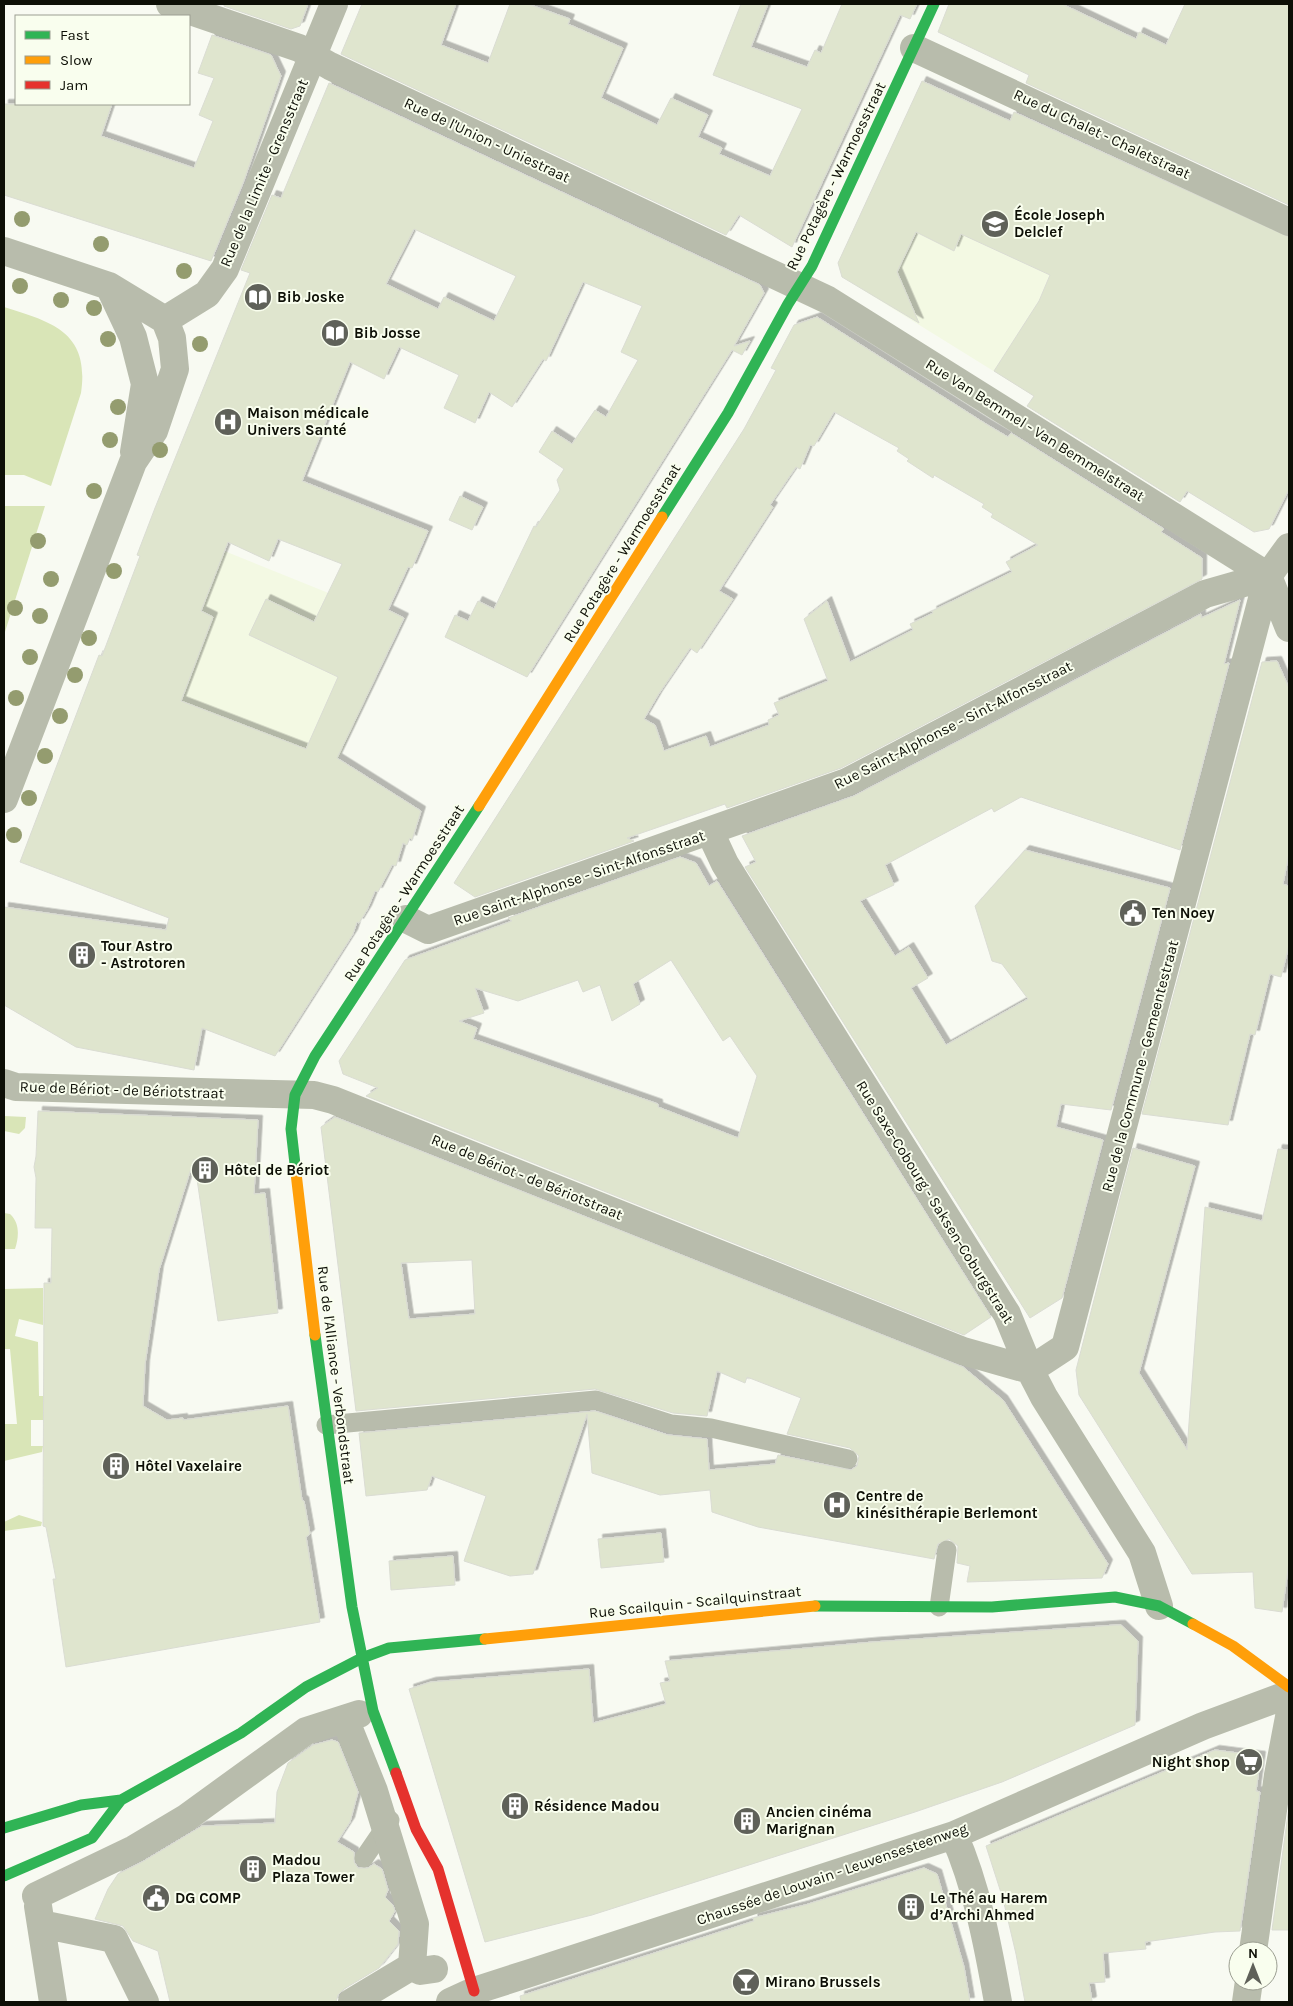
<svg xmlns="http://www.w3.org/2000/svg" width="1293" height="2006" font-family="Karla,sans-serif">
<style>
.built{fill:#f3f9e3}
.green{fill:#d9e5b7}
.building{fill:#dfe5ce;stroke:#dadcd3;fill-rule:evenodd;filter:url(#shadow)}
.lines{fill:none;stroke-linecap:round;stroke-linejoin:round}
.lane{stroke:#b8bcac;stroke-width:19}
.street{stroke:#b8bcac;stroke-width:28}
.fast{stroke:#30b455;stroke-width:11}
.slow{stroke:#ff9f0a;stroke-width:11}
.jam{stroke:#e5322d;stroke-width:11}
.tree{fill:#949c6f}
.labels{text-anchor:middle;dominant-baseline:central;stroke-width:4;stroke-linejoin:round;paint-order:stroke}
.street-label{font-size:15px;fill:#0d0f06;stroke:#f9feee}
.poi-label{font-size:15px;font-weight:bold;fill:#0d0f06;stroke:#f9feee;text-anchor:start}
</style>
<defs>
<filter id="shadow"><feDropShadow dx="4.5" dy="-4.5" stdDeviation="0" flood-color="#0004"/></filter>
</defs>
<rect width="100%" height="100%" fill="#f8faf2"/>
<path class="built" d="M922,81L1065,145L1040,400L842,277L838,263Z
M165,527L388,617L370,659L377,676L324,790L87,713Z"/>
<path class="green" d="M4,307C52,322 90,332 81,393L51,486L24,475H4Z
M4,506H45L4,635Z
M4,1116L26,1117L25,1128L19,1134L4,1131Z
M4,1213L10,1214C20,1223 19,1237 15,1249H4Z
M43,1288V1325L19,1319L15,1336L38,1342L39,1396H44V1420H31V1446H43L42,1452L4,1461V1424H17L10,1349H4V1289Z
M19,1515L42,1522L41,1526L4,1531V1522Z"/>
<path class="building" d="M224,4H308L300,26L291,29L224,6Z
M362,4H456L441,45L488,63L510,4H528L570,19L568,24L623,48L601,98L657,125L671,98L708,115L698,137L722,148L719,154L770,176L802,109L713,75L741,4H768L751,47L807,67L815,50L821,53L842,4H917L910,19L900,15L792,247L739,215L726,235L341,54Z
M949,4H1062L1136,39L1139,32L1166,45L1185,4H1289V205L1026,83L1029,75L938,32Z
M212,35L271,55L281,76L243,183L211,261L4,195V104H112L101,136L194,168L213,121L199,115L214,78L198,73Z
M922,81L1010,121L1014,112L1289,237V489L1269,529L1254,532L1187,491L1180,502L1027,406L1034,396L994,371L1039,301L1050,275L961,234L954,251L916,232L897,272L919,323L842,277L838,263Z
M329,83L760,285L764,293L734,346L750,341L742,355L732,350L527,677L445,637L455,615L468,621L478,601L494,609L534,526L536,527L560,490L557,480L564,469L539,452L552,431L572,444L595,410L606,417L638,360L621,352L642,306L583,282L548,357L546,361L543,359L512,407L489,392L475,423L444,408L459,375L399,347L384,379L350,362L302,481L428,531L412,568L408,567L388,610L404,618L337,758L421,811L412,840L410,838L407,845L403,843L396,866L392,865L378,892L375,891L367,910L359,923L357,922L353,934L275,1056L202,1028L194,1070L76,1047L4,1005V907L166,930L169,918L20,862L99,655L102,656L140,556L137,555L155,508L250,273L241,270L272,195L281,198ZM414,229L516,276L494,321L444,297L438,309L386,284ZM278,539L342,564L314,622L266,599L249,635L338,677L306,749L181,701L213,617L201,611L228,542L269,561Z
M817,317L986,424L1008,437L1011,433L1164,529L1161,532L1202,558V579L841,768L727,808L725,804L627,838L634,841L475,897L454,883L744,429L776,370L771,368L794,325ZM834,412L899,448L897,451L909,459L907,461L933,478L934,475L984,504L982,507L993,514L991,517L1038,545L1006,562L1012,572L932,611L933,613L910,624L913,630L850,662L827,601L804,619L828,681L774,703L779,715L768,720L769,725L710,747L706,736L664,751L655,725L644,719L658,695L690,648L697,653L733,599L719,591L773,507L770,505L796,467L800,469L810,445L814,446Z
M460,496L483,507L472,530L449,520Z
M1240,600L1224,664L1229,663L1180,850L1021,797L994,812L992,808L885,865L894,885L860,901L895,956L909,947L928,978L911,988L946,1045L1028,999L1002,964L992,961L975,906L1025,850L1170,888L1111,1110L1061,1104L1056,1127L1103,1140L1062,1298L1030,1318L745,867L756,862L742,836L854,796L1201,614V618Z
M1277,661L1289,688V853L1283,884L1289,886V945L1281,977L1270,974L1255,1035L1250,1034L1228,1125L1142,1114L1262,662Z
M680,857L696,863L709,886L717,881L991,1317L964,1335L366,1096L378,1088L343,1074L339,1061L405,960L512,921L508,918ZM671,960L723,1041L730,1036L757,1076L738,1138L658,1107V1104L473,1039L477,1028L459,1021L484,1013L475,988L518,1001L578,980L583,992L600,985L612,1021L640,1004L633,984Z
M38,1111L258,1120L254,1194L265,1193L278,1313L218,1321L194,1159L159,1270L145,1364L143,1406L167,1420L183,1418V1420L288,1406L302,1500L304,1501L310,1534L306,1537L320,1622L66,1667L53,1579H56L46,1527L43,1526L44,1283H51L52,1228H35L36,1178L34,1167L36,1156Z
M335,1117L963,1367L1003,1400L1108,1564L1102,1578L967,1582L970,1566L957,1563L958,1546L949,1539L938,1544L934,1559L758,1527L712,1512L710,1490L660,1495L592,1473L587,1414L533,1574L510,1576L464,1561L486,1496L432,1476L427,1490L366,1496L359,1433L595,1411L668,1435L707,1439L709,1470L775,1464L778,1455L851,1470L857,1466L859,1456L850,1448L787,1434L801,1398L747,1377L745,1383L717,1371L707,1416L673,1413L595,1389L356,1411L321,1127ZM472,1260L475,1314L409,1319L401,1263Z
M1133,1148L1195,1166L1139,1373L1187,1450L1205,1207L1262,1221L1278,1149L1289,1150V1562L1282,1612L1255,1608L1253,1572L1192,1574L1079,1395L1076,1370Z
M661,1533L664,1562L601,1568L598,1539Z
M453,1556L455,1585L391,1590L389,1561Z
M1116,1625H1121L1138,1641L1135,1725L1002,1782L915,1812L592,1915L485,1942L409,1689L431,1682L589,1669L593,1723L666,1704L660,1683L670,1681L665,1661L873,1642Z
M332,1740L338,1742L358,1792L350,1822L337,1842L354,1852V1862L358,1868H368L374,1864L382,1869L388,1890L385,1897L393,1905L395,1911L389,1921L399,1931L398,1944L379,1968L344,1989L338,1995L336,2002H170L158,1951L133,1941L123,1926L95,1919L108,1889L118,1874L142,1862L202,1826L275,1823L277,1792L288,1763L313,1745Z
M1215,1750L1261,1756L1256,1791L1260,1792L1240,1931L1215,1932L1145,1942L1146,1949L1103,1953L1105,1982L1089,1983L1092,2001L1090,2002H1025L1016,1954L1003,1899L986,1846Z
M1289,1807V1930H1272Z
M924,1868L937,1874L964,1967L970,2002H521L520,1996L754,1921L753,1918L805,1905Z"/>
<g class="lines">
<path class="lane" d="M326,1425L596,1400L671,1424L711,1428L848,1459
M939,1607L947,1550
M364,1858L390,1820"/>
<path class="street" d="M170,4L299,48L330,66L828,300L1268,576
M914,48L1289,222
M4,251L109,286L165,320
M109,286L133,337L145,384L134,452
M165,320L207,294L225,269L334,4
M1268,576L1289,628
M4,799L133,462L154,431L175,369L172,338L165,320
M710,832L725,864L1007,1314L1030,1370L1044,1397L1142,1553L1159,1606
M406,919L428,930L847,782L1205,594L1268,576
M4,1083L16,1087L314,1095L333,1100L963,1351L1030,1370
M1030,1370L1065,1347L1268,576L1289,547
M345,1719L374,1791L415,1924L412,1966L420,1971L434,1969
M954,1835C977,1887 988,1946 998,2002
M36,1896L134,1849L186,1818L306,1731L359,1714
M38,1906L53,2002
M41,1924L114,1939L145,2002
M1253,1951L1278,1775L1289,1717
M352,2002L412,1966
M450,2002L474,1991L530,1973L954,1835L1203,1726L1289,1694
M1246,2002L1249,1981"/>
<path class="fast" d="M662,517L728,413L788,304L812,266L934,4
M296,1173L291,1129L295,1095L315,1056L479,806
M315,1335L352,1607L373,1711L396,1773
M815,1606L992,1607L1115,1597L1159,1606L1193,1624
M4,1828L81,1805L121,1800L241,1733L306,1687L362,1658L389,1648L485,1639
M4,1876L92,1838L121,1800"/>
<path class="slow" d="M479,806L662,517
M296,1173L315,1335
M1193,1624L1233,1646L1289,1687
M485,1639L815,1606"/>
<path class="jam" d="M396,1773L416,1829L438,1869L474,1991"/>
</g>
<g class="tree">
<circle cx="22" cy="219" r="8"/>
<circle cx="101" cy="244" r="8"/>
<circle cx="184" cy="271" r="8"/>
<circle cx="20" cy="286" r="8"/>
<circle cx="61" cy="300" r="8"/>
<circle cx="94" cy="308" r="8"/>
<circle cx="108" cy="339" r="8"/>
<circle cx="200" cy="344" r="8"/>
<circle cx="118" cy="407" r="8"/>
<circle cx="110" cy="440" r="8"/>
<circle cx="160" cy="450" r="8"/>
<circle cx="94" cy="491" r="8"/>
<circle cx="38" cy="541" r="8"/>
<circle cx="114" cy="571" r="8"/>
<circle cx="51" cy="579" r="8"/>
<circle cx="15" cy="608" r="8"/>
<circle cx="40" cy="616" r="8"/>
<circle cx="89" cy="638" r="8"/>
<circle cx="30" cy="657" r="8"/>
<circle cx="75" cy="675" r="8"/>
<circle cx="16" cy="698" r="8"/>
<circle cx="60" cy="716" r="8"/>
<circle cx="45" cy="756" r="8"/>
<circle cx="29" cy="798" r="8"/>
<circle cx="14" cy="835" r="8"/>
</g>
<defs>
<symbol id="school-disc" viewBox="-11 -11 22 22"><circle r="9.5" fill="#5f6159" stroke="#f9feee"/><path d="M0-5L7-2L0 1L-7-2ZM-4 1L0 2.5L4 1V4Q0 6-4 4Z" fill="#fff"/></symbol>
<symbol id="library-disc" viewBox="-11 -11 22 22"><circle r="9.5" fill="#5f6159" stroke="#f9feee"/><path d="M-6-4Q-3-5.5-.7-3.5V5Q-3 3-6 4ZM6-4Q3-5.5 .7-3.5V5Q3 3 6 4Z" fill="#fff"/></symbol>
<symbol id="hospital-disc" viewBox="-11 -11 22 22"><circle r="9.5" fill="#5f6159" stroke="#f9feee"/><path d="M-5-5h3v3.5h4V-5h3V5h-3V1.5h-4V5h-3Z" fill="#fff"/></symbol>
<symbol id="civic-disc" viewBox="-11 -11 22 22"><circle r="9.5" fill="#5f6159" stroke="#f9feee"/><path d="M-.6-6.5H3V-4.5H.6V-3L4-1V1h2V6H-6V1h2V-1L-.6-3ZM-1.2 2.5V6h2.4V2.5Z" fill="#fff"/></symbol>
<symbol id="building-disc" viewBox="-11 -11 22 22"><circle r="9.5" fill="#5f6159" stroke="#f9feee"/><path d="M-4-6H4V6H1V3H-1V6H-4ZM-2.5-4.3h1.7v1.8h-1.7ZM.8-4.3h1.7v1.8H.8ZM-2.5-1h1.7V.8h-1.7ZM.8-1h1.7V.8H.8Z" fill="#fff"/></symbol>
<symbol id="supermarket-disc" viewBox="-11 -11 22 22"><circle r="9.5" fill="#5f6159" stroke="#f9feee"/><path d="M-6-5.5h2.5l.6 2H6L4.5 2H-2.5L-4.4-4H-6ZM-1.5 3.2a1.3 1.3 0 1 0 .1 0ZM3 3.2a1.3 1.3 0 1 0 .1 0Z" fill="#fff"/></symbol>
<symbol id="bar-disc" viewBox="-11 -11 22 22"><circle r="9.5" fill="#5f6159" stroke="#f9feee"/><path d="M-6-5H6L.8 .8V4.5H3.5V6h-7V4.5H-.8V.8Z" fill="#fff"/></symbol>
</defs>
<g fill-rule="evenodd">
<use href="#school-disc" x="979" y="208" width="32" height="32"/>
<use href="#library-disc" x="242" y="281" width="32" height="32"/>
<use href="#library-disc" x="319" y="317" width="32" height="32"/>
<use href="#hospital-disc" x="212" y="406" width="32" height="32"/>
<use href="#civic-disc" x="1117" y="897" width="32" height="32"/>
<use href="#building-disc" x="66" y="939" width="32" height="32"/>
<use href="#building-disc" x="189" y="1154" width="32" height="32"/>
<use href="#building-disc" x="100" y="1450" width="32" height="32"/>
<use href="#hospital-disc" x="821" y="1489" width="32" height="32"/>
<use href="#supermarket-disc" x="1233" y="1746" width="32" height="32"/>
<use href="#building-disc" x="499" y="1790" width="32" height="32"/>
<use href="#building-disc" x="731" y="1805" width="32" height="32"/>
<use href="#building-disc" x="237" y="1853" width="32" height="32"/>
<use href="#civic-disc" x="140" y="1882" width="32" height="32"/>
<use href="#building-disc" x="895" y="1891" width="32" height="32"/>
<use href="#bar-disc" x="730" y="1966" width="32" height="32"/>
</g>
<g class="labels">
<g class="street-label">
<text transform="translate(1102 134) rotate(25)">Rue du Chalet - Chaletstraat</text>
<text transform="translate(487 140) rotate(25)">Rue de l'Union - Uniestraat</text>
<text transform="translate(264 173) rotate(-67)">Rue de la Limite - Grensstraat</text>
<text transform="translate(836 176) rotate(-64)">Rue Potagère - Warmoesstraat</text>
<text transform="translate(1035 430) rotate(32)">Rue Van Bemmel - Van Bemmelstraat</text>
<text transform="translate(622 553) rotate(-58)">Rue Potagère - Warmoesstraat</text>
<text transform="translate(953 725) rotate(-27)">Rue Saint-Alphonse - Sint-Alfonsstraat</text>
<text transform="translate(579 878) rotate(-19)">Rue Saint-Alphonse - Sint-Alfonsstraat</text>
<text transform="translate(404 893) rotate(-57)">Rue Potagère - Warmoesstraat</text>
<text transform="translate(1140 1066) rotate(-75)">Rue de la Commune - Gemeentestraat</text>
<text transform="translate(122 1090) rotate(2)">Rue de Bériot - de Bériotstraat</text>
<text transform="translate(527 1177) rotate(22)">Rue de Bériot - de Bériotstraat</text>
<text transform="translate(935 1202) rotate(58)">Rue Saxe-Cobourg - Saksen-Coburgstraat</text>
<text transform="translate(336 1375) rotate(83)">Rue de l'Alliance - Verbondstraat</text>
<text transform="translate(695 1602) rotate(-6)">Rue Scailquin - Scailquinstraat</text>
<text transform="translate(832 1874) rotate(-19)">Chaussée de Louvain - Leuvensesteenweg</text>
</g>
<g class="poi-label">
<text x="1014" y="215">École Joseph<tspan x="1014" dy="17">Delclef</tspan></text>
<text x="277" y="297">Bib Joske</text>
<text x="354" y="333">Bib Josse</text>
<text x="247" y="413">Maison médicale<tspan x="247" dy="17">Univers Santé</tspan></text>
<text x="1152" y="913">Ten Noey</text>
<text x="101" y="946">Tour Astro<tspan x="101" dy="17">- Astrotoren</tspan></text>
<text x="224" y="1170">Hôtel de Bériot</text>
<text x="135" y="1466">Hôtel Vaxelaire</text>
<text x="856" y="1496">Centre de<tspan x="856" dy="17">kinésithérapie Berlemont</tspan></text>
<text x="1230" y="1762" text-anchor="end">Night shop</text>
<text x="534" y="1806">Résidence Madou</text>
<text x="766" y="1812">Ancien cinéma<tspan x="766" dy="17">Marignan</tspan></text>
<text x="272" y="1860">Madou<tspan x="272" dy="17">Plaza Tower</tspan></text>
<text x="175" y="1898">DG COMP</text>
<text x="930" y="1898">Le Thé au Harem<tspan x="930" dy="17">d’Archi Ahmed</tspan></text>
<text x="765" y="1982">Mirano Brussels</text>
</g>
</g>
<rect width="1293" height="2006" fill="none" stroke="#0d0f06" stroke-width="10"/>
<rect x="15" y="15" width="175" height="90" fill="#f9feee" stroke="#9b9e91"/>
<rect x="25" y="31" width="25" height="8" fill="#30b455" stroke="#9b9e91"/>
<text x="60" y="40" font-size="15" fill="#0d0f06">Fast</text>
<rect x="25" y="56" width="25" height="8" fill="#ff9f0a" stroke="#9b9e91"/>
<text x="60" y="65" font-size="15" fill="#0d0f06">Slow</text>
<rect x="25" y="81" width="25" height="8" fill="#e5322d" stroke="#9b9e91"/>
<text x="60" y="90" font-size="15" fill="#0d0f06">Jam</text>
<g transform="translate(1253 1966)"><circle r="24" fill="#f9feee" stroke="#9b9e91"/>
<path d="M0-4L9 19L0 12L-9 19Z" fill="#5f6159"/>
<text y="-8" font-size="14" font-weight="bold" text-anchor="middle" fill="#0d0f06">N</text>
</g>
</svg>
